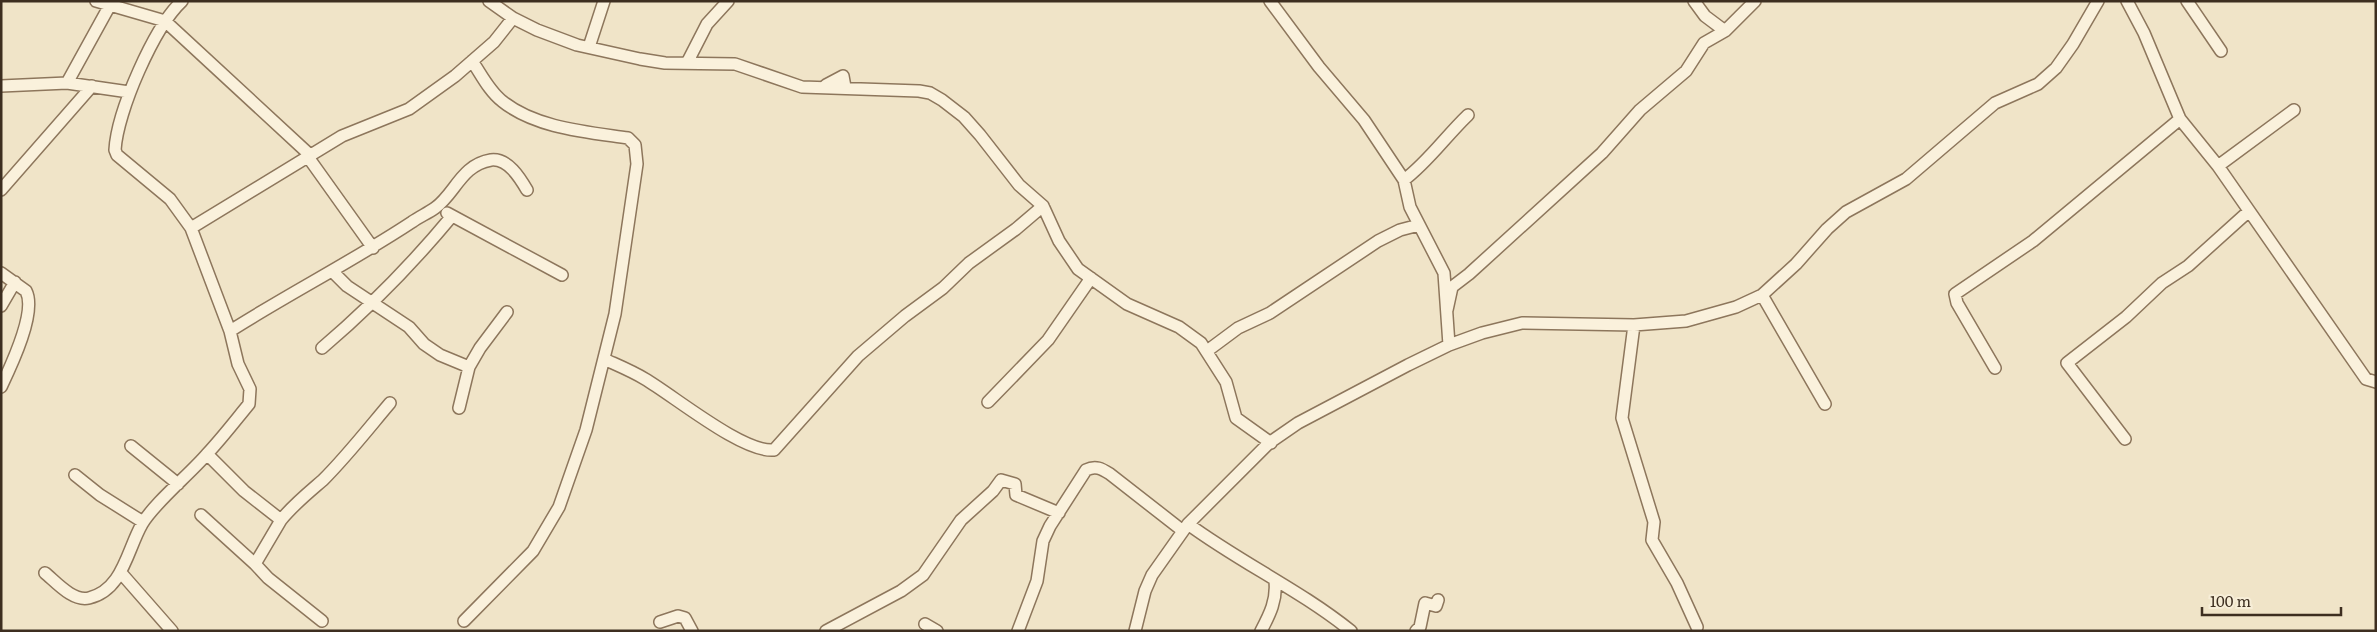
<svg xmlns="http://www.w3.org/2000/svg" width="2377" height="632" font-family="Literata,serif">
<style>
.lines{fill:none;stroke-linecap:round;stroke-linejoin:round}
.minor-casing{stroke:#8d765c;stroke-width:14}
.minor{stroke:#faf1dc;stroke-width:11}
</style>
<rect width="100%" height="100%" fill="#f0e4c8"/>
<g class="lines">
<defs>
<path id="minor" d="M96,1L165,21L310,155
M489,1L513,18L537,30L577,45L640,59L665,63L735,64L802,87L919,91L930,93L942,100L964,117L980,135L1019,185L1043,206L1059,241L1078,269L1127,304L1179,327L1201,343L1226,382L1236,418L1271,443
M1270,1L1319,67L1364,120L1404,180
M1694,1L1705,16L1725,31
M2127,1L2144,33L2180,119L2218,166L2366,379L2376,382
M2187,1L2221,51
M589,47L604,1
M687,63L707,24L728,1
M67,83L110,5
M826,85L843,76L845,87
M1,86L67,83L129,92
M308,157L373,248
M2218,166L2294,110
M1,190L92,86
M447,213L562,275
M191,228L342,136L409,109L455,76L494,42L513,18
M332,271L347,286L409,327L424,344L440,355L469,367
M1,273L26,291C37,312 11,366 1,387
M1762,295L1825,404
M1,306L15,282
M1447,310L1452,287L1469,274L1602,153L1640,110L1686,71L1704,43L1725,31L1755,1
M1634,325L1622,418L1654,522L1652,540L1677,583L1697,627
M230,331C290,293 353,261 412,222C419,217 428,213 435,208C455,194 461,165 491,160C508,158 520,178 527,190
M1449,345L1444,273L1410,207L1404,180C1428,162 1446,136 1468,115
M322,348C369,308 413,263 452,216
M1207,351L1238,328L1270,313L1378,241L1400,230L1419,225
M604,359C617,365 632,371 645,379C674,396 743,453 774,450L858,356L905,316L943,288L969,263L1016,229L1043,206
M1995,368L1957,303L1955,294L2033,241L2180,119
M988,402L1048,340L1091,278
M459,408L469,367L480,348L507,312
M2125,439L2067,363L2126,317L2162,283L2188,266L2249,211
M131,446L178,484
M207,454L244,491L281,520C293,505 308,493 323,480C347,456 368,429 390,403
M75,475L100,495L143,522
M201,515L255,564
M281,520L255,564L268,578L322,621
M1188,524C1241,563 1300,590 1351,631
M45,573C56,582 73,602 89,598C123,590 127,550 142,524C155,502 189,475 207,454C222,438 235,421 249,404L250,389L238,364L230,331L191,228L170,199L117,155L115,150C117,112 154,27 182,1
M122,574L172,631
M464,621L533,551L559,507L586,430L615,314L637,164L635,145L628,138C587,132 535,128 502,101C489,91 481,74 472,61
M660,622L678,616L685,618L692,631
M925,624L937,631
M826,631L901,591L923,575L961,520L993,491L1001,480L1015,484L1016,495L1059,513
M1018,631L1037,581L1043,541L1050,526L1086,470C1096,465 1102,469 1110,474L1183,531
M1135,631L1145,591L1152,575L1188,524L1269,443L1298,423L1408,365L1449,345L1482,333L1522,323L1634,325L1686,321L1736,307L1762,295L1796,264L1827,229L1846,212L1906,179L1995,103L2038,84L2056,68L2073,44L2098,1
M1261,631C1270,614 1277,600 1275,581
M1416,631L1420,627L1425,603L1436,606L1438,600"/>
</defs>
<use href="#minor" class="minor-casing"/>
<use href="#minor" class="minor"/>
</g>
<rect width="2377" height="632" fill="none" stroke="#3d2e20" stroke-width="5"/>
<path d="M2202 607v8h139v-8" fill="none" stroke="#3d2e20" stroke-width="2.5"/>
<text x="2210" y="607" font-size="15" fill="#3d2e20" stroke="#f7eed8" stroke-width="4" paint-order="stroke">100 m</text>
</svg>
